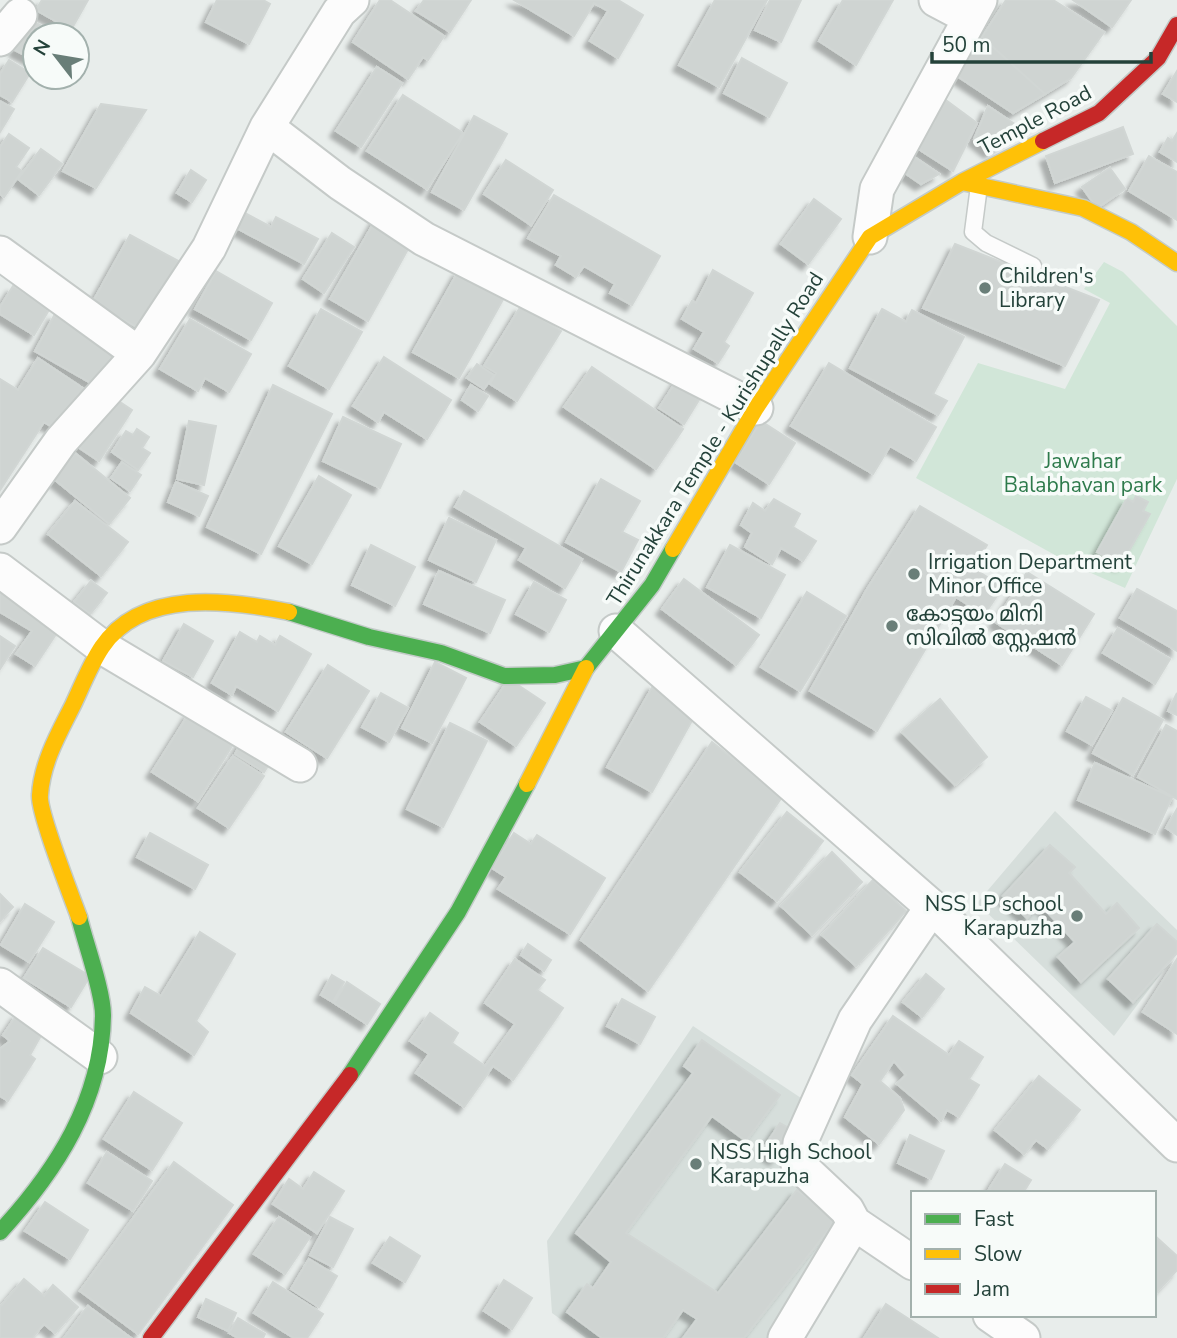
<svg xmlns="http://www.w3.org/2000/svg" width="1177" height="1338" font-family="'Nunito Sans','Noto Sans Malayalam',sans-serif">
<style>
.built{fill:#d6dedb}
.green{fill:#d1e6d8}
.building{fill:#cfd4d2;stroke:#d1d6d4;stroke-width:2;filter:url(#shadow)}
.lines{fill:none;stroke-linecap:round;stroke-linejoin:round}
.lane-casing{stroke:#c5cac8;stroke-width:19}
.street-casing{stroke:#c5cac8;stroke-width:37}
.fast-casing{stroke:#c3cbc8;stroke-width:19}
.slow-casing{stroke:#c3cbc8;stroke-width:19}
.jam-casing{stroke:#c3cbc8;stroke-width:19}
.lane{stroke:#fcfcfc;stroke-width:16}
.street{stroke:#fcfcfc;stroke-width:33}
.fast{stroke:#4caf50;stroke-width:16}
.slow{stroke:#ffc107;stroke-width:16}
.jam{stroke:#c62828;stroke-width:16}
.poi-dot{fill:#697e78;stroke:#f7fbf9;stroke-width:2.5}
.labels{text-anchor:middle;dominant-baseline:central;stroke-width:7;stroke-linejoin:round;paint-order:stroke}
.street-label{font-size:21px;fill:#24423a;stroke:#f7fbf9}
.poi-label{font-size:21px;fill:#24423a;stroke:#f7fbf9;text-anchor:start}
.park-label{font-size:21px;fill:#2d7a4b;stroke:#f7fbf9}
</style>
<defs>
<filter id="shadow"><feDropShadow dx="-6" dy="6" stdDeviation="2" flood-color="#0004"/></filter>
</defs>
<rect width="100%" height="100%" fill="#e8edeb"/>
<path class="built" d="M1055,811L1177,930V952L1114,1036L977,903Z
M693,1026L801,1098L781,1142L847,1219L767,1338H586L552,1313L547,1241Z"/>
<path class="green" d="M1104,262L1123,272L1177,326V479L1125,588L1073,565L916,478L978,363L1065,389L1110,303L1084,289Z"/>
<path class="building" d="M42,0H88L71,30L36,10Z
M217,0H263L270,4L249,44L206,22Z
M380,0H390L444,36L428,60L423,57L408,79L353,42Z
M424,0H471L450,32L416,11Z
M514,0H618L643,15L618,58L590,41L608,11L594,3L574,36Z
M715,0H767L719,87L679,65Z
M770,0H801L781,42L755,30Z
M843,0H893L856,65L819,41Z
M1006,0H1053L1104,32L1071,78L1045,94L982,37Z
M1073,0H1131L1112,27Z
M31,20L47,29L44,35H35L32,59L15,50Z
M982,37L1045,94L1013,113L957,76Z
M742,58L787,83L769,117L724,93Z
M9,60L30,73L12,102L0,95V74Z
M377,67L402,83L361,147L336,131Z
M1177,71V102L1163,94Z
M403,95L463,133L427,189L367,151Z
M939,95L977,123L953,171L909,143L920,126L928,131L935,121L925,115Z
M0,101L14,109L0,132Z
M101,104L146,110L96,188L63,171Z
M988,106L1022,129L990,152L974,139Z
M474,116L507,134L464,210L432,192Z
M1123,127L1133,154L1055,183L1046,156Z
M1177,133V162L1160,152L1168,138L1172,141Z
M9,134L29,148L16,167L22,171L4,197L0,194V147Z
M41,149L62,164L39,195L18,179Z
M904,150L939,174L921,184L902,171Z
M1149,156L1177,172V220L1129,191Z
M506,160L553,190L531,225L484,194Z
M1110,168L1125,189L1097,208L1082,187Z
M191,170L206,180L192,202L177,193Z
M554,195L660,256L632,305L610,293L615,284L584,266L576,277L556,265L561,256L528,238Z
M814,199L841,219L808,264L781,244Z
M381,210L418,231L368,321L330,299Z
M241,211L271,227L276,217L318,239L304,264L233,226Z
M332,233L354,247L324,293L303,279Z
M130,235L182,263L144,331L92,303Z
M955,244L1099,300L1065,366L923,308Z
M459,270L505,296L459,378L413,352Z
M713,270L753,293L724,342L729,346L718,363L694,349L704,332L682,319L692,301L696,303Z
M216,271L272,303L251,340L195,309Z
M13,286L50,308L34,335L0,314V307Z
M521,306L561,331L517,401L490,384L496,373L484,366Z
M321,309L362,332L329,389L289,366Z
M882,309L906,322L912,310L964,337L933,394L947,401L938,415L850,368Z
M55,314L118,350L98,387L35,351Z
M190,319L251,354L229,392L205,378L198,391L160,369Z
M384,357L451,400L427,439L384,412L378,422L353,406Z
M38,358L87,391L60,432L44,422L0,490V379L18,390Z
M829,363L936,427L916,461L890,446L873,474L791,426Z
M477,364L494,375L484,389L467,378Z
M592,367L683,429L656,469L564,407Z
M681,374L705,390L684,424L659,408Z
M273,385L332,414L261,554L207,527Z
M471,385L488,396L478,411L462,400Z
M108,394L132,410L99,461L75,445Z
M343,417L401,444L380,488L323,461Z
M189,421L216,426L204,485L177,479Z
M761,421L795,443L769,484L735,462Z
M137,429L149,437L142,448L150,453L138,470L112,452L126,431L133,435Z
M75,453L130,498L109,524L54,479Z
M122,462L141,475L130,491L111,478Z
M319,476L351,495L312,564L279,546Z
M601,479L640,501L622,532L638,540L621,572L566,542Z
M176,482L208,496L199,516L168,502Z
M464,491L582,559L565,588L519,560L526,548L455,507Z
M1136,496L1148,502L1143,511L1150,514L1121,565L1097,552L1127,498L1133,502Z
M774,499L800,514L793,527L816,541L803,561L781,548L772,564L745,547L752,533L741,525L753,503L765,511Z
M75,501L128,542L101,576L48,534Z
M920,506L987,545L973,568L1003,587L984,615L956,597L877,731L810,691L867,589Z
M449,518L496,540L476,582L429,560Z
M371,545L415,567L395,606L352,585Z
M730,545L785,575L761,618L707,587Z
M439,571L505,600L490,633L424,604Z
M1027,572L1094,614L1062,665L995,622Z
M684,579L759,635L736,665L662,609Z
M91,581L107,593L90,614L74,602Z
M534,582L566,600L549,632L516,614Z
M5,584L64,622L35,666L16,654L32,631L0,612V593Z
M1137,589L1177,611V651L1120,618Z
M807,592L846,616L800,691L761,667Z
M184,624L213,641L193,677L163,661Z
M1118,628L1170,659L1155,684L1103,653Z
M240,632L257,642L260,636L275,645L280,636L311,654L278,711L236,686L232,695L212,683Z
M0,636L15,646L0,669Z
M435,662L466,678L432,743L402,728Z
M328,665L369,691L327,758L286,732Z
M509,679L545,703L516,746L480,722Z
M654,684L699,708L652,792L607,767Z
M381,693L408,708L389,742L362,727Z
M1177,693V715L1168,711Z
M1086,697L1112,711L1092,745L1067,731Z
M1123,698L1163,720L1133,775L1093,753Z
M940,699L987,757L955,785L902,732Z
M190,712L235,741L198,801L152,772Z
M450,723L487,741L443,827L407,809Z
M1166,725L1177,731V799L1138,777Z
M247,733L277,751L264,772L235,754Z
M712,742L782,797L648,991L581,940Z
M233,756L264,776L229,828L198,808Z
M1095,763L1172,797L1155,834L1078,800Z
M1177,809V835L1166,828Z
M787,812L823,841L777,901L740,872Z
M150,833L208,865L195,889L137,857Z
M514,833L531,844L537,835L605,878L570,934L498,889L506,877L492,868Z
M1050,845L1075,867L1069,873L1106,914L1117,903L1139,928L1081,982L1058,957L1075,942L1040,904L1027,918L1003,896Z
M832,852L862,882L812,935L781,906Z
M873,880L906,911L856,966L822,935Z
M0,894L13,907L0,921Z
M25,904L54,922L29,962L1,945Z
M1157,924L1177,942V953L1133,1002L1108,979Z
M200,932L235,954L196,1021L208,1032L194,1055L131,1013L145,987L161,996Z
M528,944L551,960L544,971L521,955Z
M43,948L90,976L71,1007L24,978Z
M515,959L545,980L537,990L563,1008L513,1080L493,1066L464,1107L416,1073L429,1054L410,1041L430,1013L458,1033L452,1043L485,1066L515,1024L485,1003Z
M1177,959V1034L1143,1012Z
M926,974L944,989L922,1017L903,1002Z
M332,975L344,982L333,1002L321,995Z
M347,982L380,1004L367,1024L334,1003Z
M622,999L655,1017L640,1044L607,1026Z
M18,1013L44,1030L30,1055L35,1059L8,1101L0,1096V1049L10,1041L3,1035Z
M893,1016L949,1055L959,1041L983,1057L969,1079L979,1085L959,1117L947,1110L941,1121L897,1084L906,1075L894,1061L880,1081L900,1098L904,1110L879,1144L845,1117L863,1084L852,1075Z
M702,1040L780,1095L746,1141L712,1116L626,1233L718,1293L797,1190L836,1220L744,1338H683L697,1319L683,1310L663,1338H602L567,1312L587,1284L593,1288L611,1262L576,1233L693,1073L684,1066Z
M1039,1076L1080,1110L1048,1149L1036,1140L1024,1154L995,1130Z
M134,1092L182,1123L152,1170L104,1139Z
M780,1123L794,1131L775,1159L762,1150Z
M910,1135L944,1151L931,1179L898,1163Z
M107,1152L152,1181L133,1211L88,1183Z
M174,1162L233,1205L138,1334L80,1291Z
M1005,1164L1031,1180L1023,1193H994L989,1189Z
M314,1172L344,1191L317,1233L273,1204L289,1179L303,1189Z
M45,1202L88,1230L70,1259L25,1231Z
M279,1217L310,1237L285,1274L254,1254Z
M330,1217L353,1229L333,1267L310,1255Z
M1154,1235L1177,1256V1270L1154,1295Z
M390,1237L420,1256L405,1282L373,1263Z
M309,1259L337,1276L319,1307L291,1289Z
M24,1279L44,1296L53,1285L78,1307L55,1333L44,1324L32,1338H0V1307Z
M504,1280L532,1298L512,1329L484,1311Z
M273,1282L323,1314L307,1338H294L254,1313Z
M206,1299L236,1313L228,1331L198,1317Z
M886,1304L938,1338H864Z
M88,1306L131,1338H64Z
M238,1318L265,1334L263,1338H238L229,1333Z"/>
<g class="lines">
<defs>
<path id="lane" d="M979,186L973,232L986,243L1033,266"/>
<path id="street" d="M936,0L970,18
M0,39L20,15
M267,127L340,183L424,239L756,408
M870,237L877,189L980,0
M0,253L139,354L209,248L267,127L339,12L352,0
M0,527L61,441L139,354
M0,570L102,647L300,765
M616,631L932,907L1177,1145
M0,985L100,1057
M913,1263L854,1223L847,1210L798,1164L800,1143L855,1020L932,907
M990,1315L1023,1338
M785,1338L854,1223"/>
<path id="fast" d="M289,612L369,637L441,653L504,676L555,675L586,668L652,585L673,549
M350,1075L458,912L527,784
M0,1232C56,1171 102,1101 103,1015C103,991 85,942 79,917"/>
<path id="slow" d="M962,182L1083,208L1131,232L1177,263
M673,549L756,408L870,237L962,182L1043,141
M527,784L586,668
M79,917C71,895 38,811 40,795C42,762 59,733 73,705C82,686 90,665 102,647C142,588 229,600 289,612"/>
<path id="jam" d="M1043,141L1099,113L1158,58L1177,25
M151,1338L350,1075"/>
</defs>
<use href="#lane" class="lane-casing"/>
<use href="#street" class="street-casing"/>
<use href="#fast" class="fast-casing"/>
<use href="#slow" class="slow-casing"/>
<use href="#jam" class="jam-casing"/>
<use href="#lane" class="lane"/>
<use href="#street" class="street"/>
<use href="#fast" class="fast"/>
<use href="#slow" class="slow"/>
<use href="#jam" class="jam"/>
</g>
<g class="poi-dot">
<circle cx="985" cy="288" r="7"/>
<circle cx="914" cy="574" r="7"/>
<circle cx="892" cy="626" r="7"/>
<circle cx="1077" cy="916" r="7"/>
<circle cx="696" cy="1164" r="7"/>
</g>
<g class="labels">
<g class="street-label">
<text transform="translate(1035 120) rotate(-28)">Temple Road</text>
<text transform="translate(715 439) rotate(-58)">Thirunakkara Temple - Kurishupally Road</text>
</g>
<g class="poi-label">
<text x="999" y="276">Children's<tspan x="999" dy="24">Library</tspan></text>
<text x="928" y="562">Irrigation Department<tspan x="928" dy="24">Minor Office</tspan></text>
<text x="906" y="614">കോട്ടയം മിനി<tspan x="906" dy="24">സിവിൽ സ്റ്റേഷൻ</tspan></text>
<text x="1063" y="904" text-anchor="end">NSS LP school<tspan x="1063" dy="24">Karapuzha</tspan></text>
<text x="710" y="1152">NSS High School<tspan x="710" dy="24">Karapuzha</tspan></text>
</g>
<g class="park-label">
<text x="1083" y="461">Jawahar<tspan x="1083" dy="24">Balabhavan park</tspan></text>
</g>
</g>
<rect x="911" y="1191" width="245" height="126" fill="#f7fbf9" stroke="#a3b1ad" stroke-width="2"/>
<rect x="925" y="1214" width="35" height="10" fill="#4caf50" stroke="#a3b1ad" stroke-width="2"/>
<text x="974" y="1226" font-size="21" fill="#24423a">Fast</text>
<rect x="925" y="1249" width="35" height="10" fill="#ffc107" stroke="#a3b1ad" stroke-width="2"/>
<text x="974" y="1261" font-size="21" fill="#24423a">Slow</text>
<rect x="925" y="1284" width="35" height="10" fill="#c62828" stroke="#a3b1ad" stroke-width="2"/>
<text x="974" y="1296" font-size="21" fill="#24423a">Jam</text>
<g transform="translate(56 56) rotate(301)"><circle r="33" fill="#f7fbf9" stroke="#a3b1ad" stroke-width="2"/>
<path d="M0-5L12 26L0 18L-12 26Z" fill="#697e78"/>
<text y="-10" font-size="19" font-weight="bold" text-anchor="middle" fill="#24423a">N</text>
</g>
<path d="M932 52v10h219v-10" fill="none" stroke="#24423a" stroke-width="3.5"/>
<text x="942" y="52" font-size="21" fill="#24423a" stroke="#f7fbf9" stroke-width="5" paint-order="stroke">50 m</text>
</svg>
